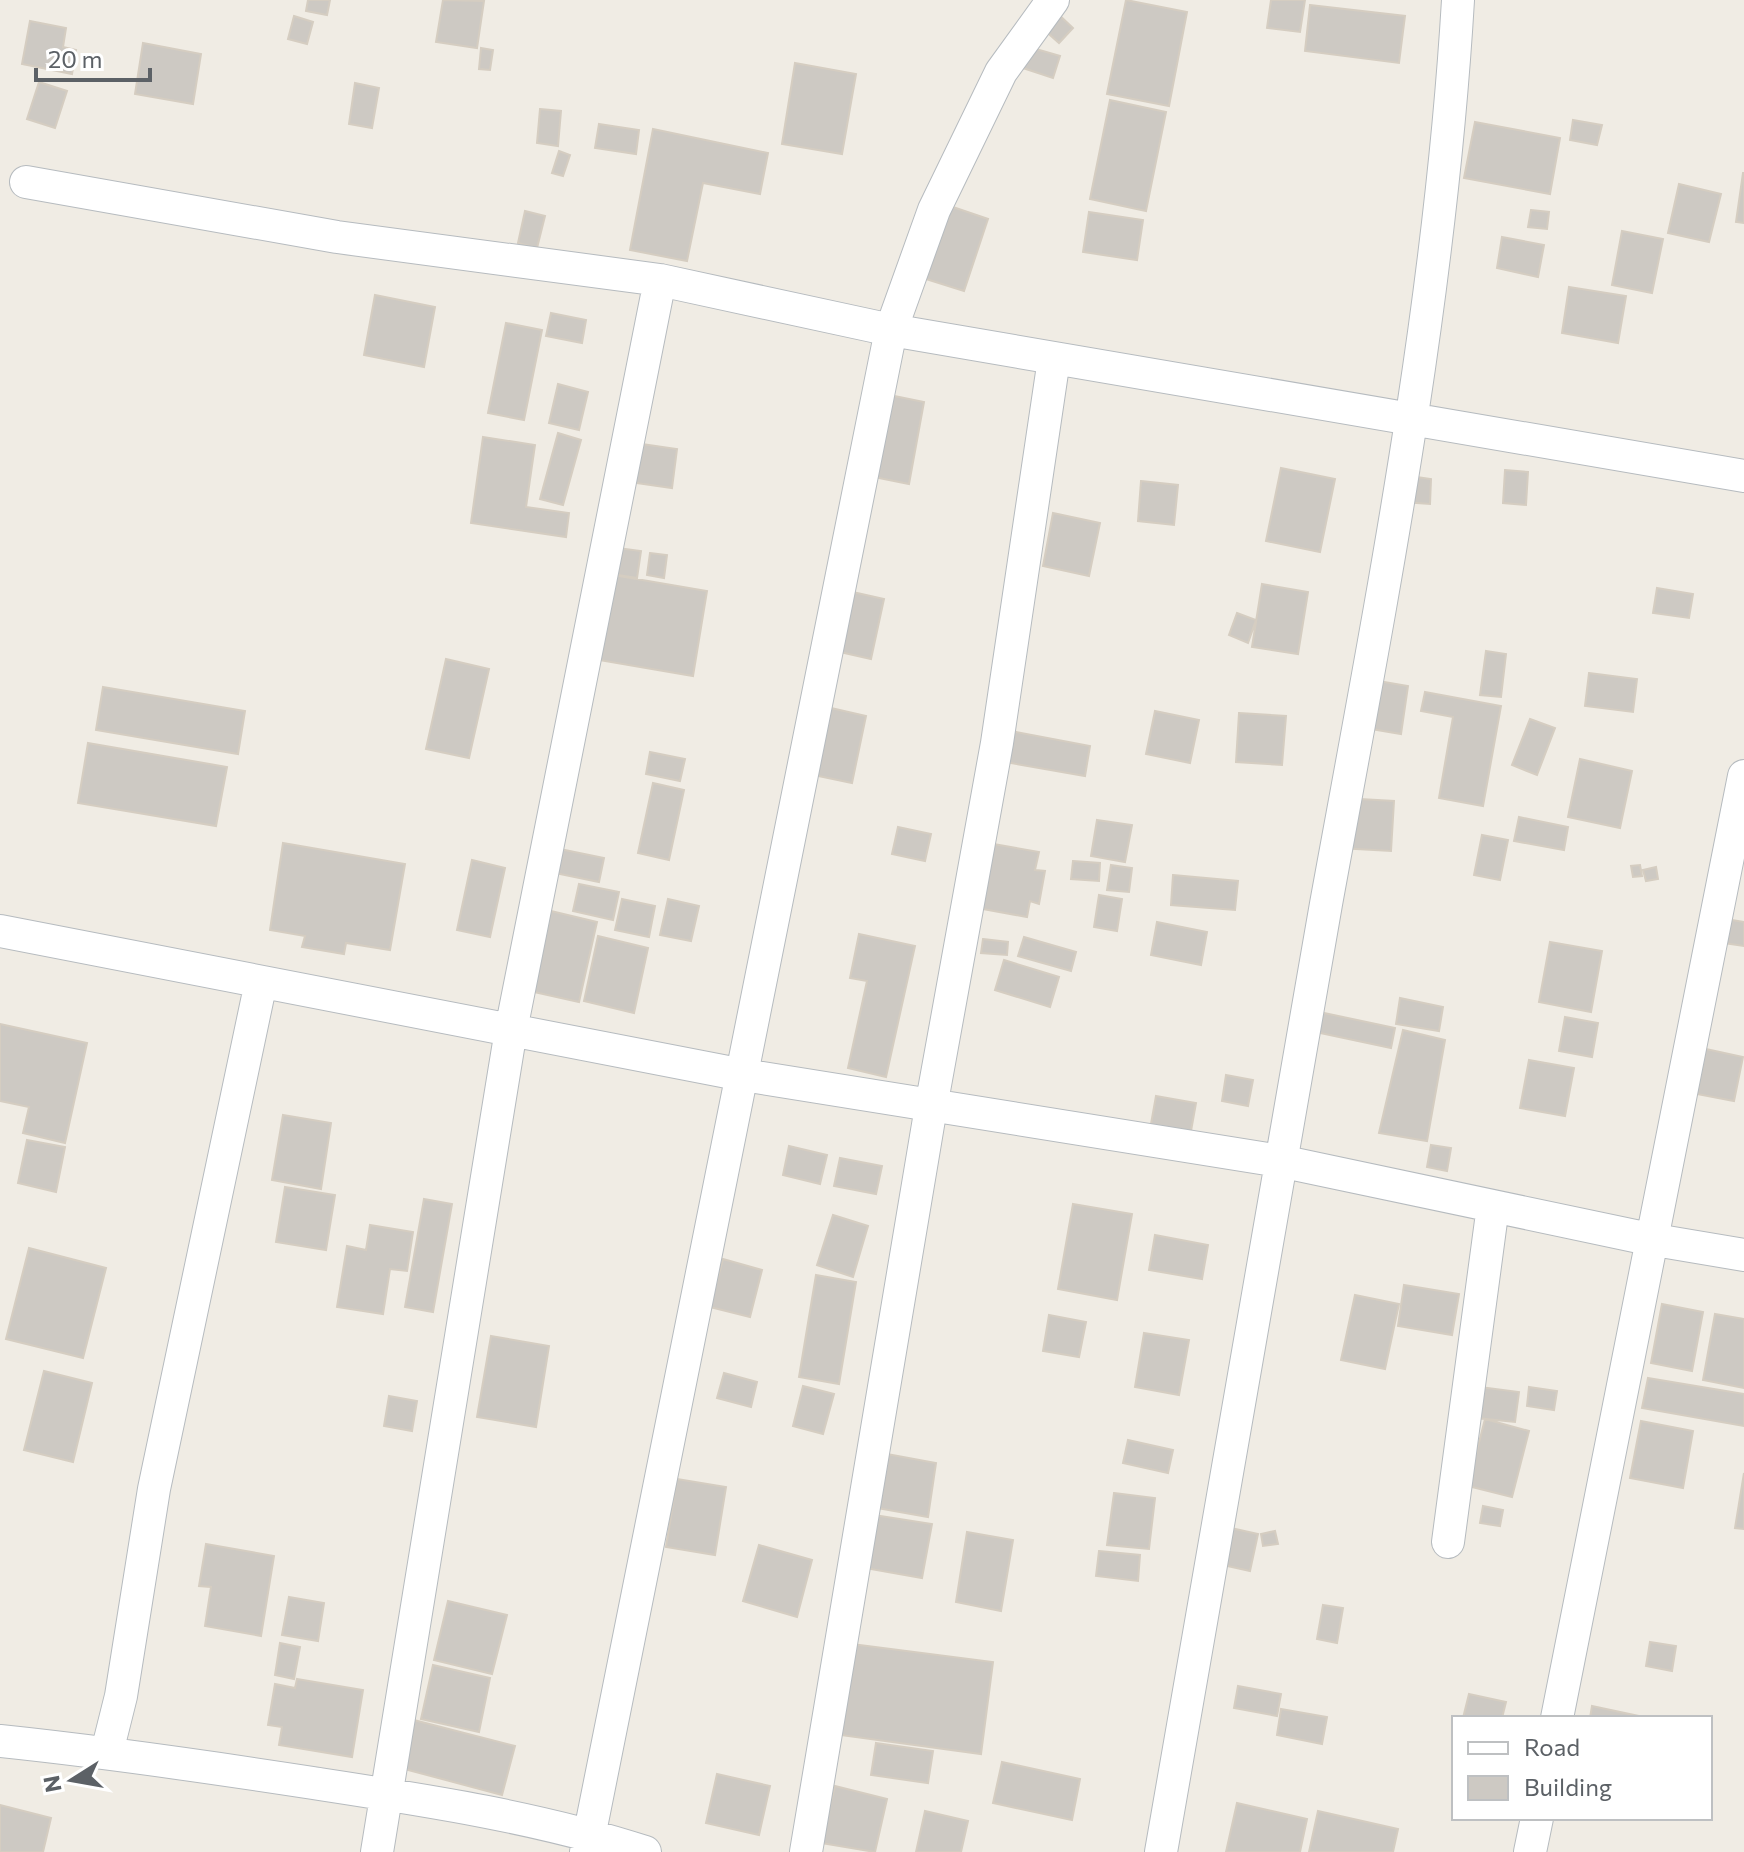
<svg xmlns="http://www.w3.org/2000/svg" width="1744" height="1852" font-family="Commissioner,sans-serif">
<style>
.building{fill:#cdc9c3;stroke:#d5cdc1;stroke-width:2}
.lines{fill:none;stroke-linecap:round;stroke-linejoin:round}
.minor-casing{stroke:#b6bbbf;stroke-width:34}
.minor{stroke:#fff;stroke-width:32}
</style>
<rect width="100%" height="100%" fill="#f0ece4"/>
<path class="building" d="M308,0H330L327,15L306,11Z
M443,0L484,1L477,48L436,42Z
M1126,0L1187,12L1169,106L1107,94Z
M1271,0H1305L1300,32L1267,28Z
M1310,5L1405,16L1399,63L1305,51Z
M1056,12L1073,28L1059,43L1042,28Z
M294,16L313,22L307,44L288,39Z
M30,21L66,28L63,47L76,50L72,74L22,64Z
M143,43L201,54L193,104L135,94Z
M1029,47L1060,56L1053,78L1023,68Z
M481,48L493,50L490,70L479,69Z
M795,63L856,74L842,154L782,144Z
M39,82L67,91L55,128L27,119Z
M355,83L379,88L372,128L349,124Z
M1110,100L1166,112L1146,211L1090,199Z
M540,109L561,111L558,146L537,143Z
M1573,120L1602,125L1597,145L1570,140Z
M1475,122L1560,138L1550,194L1464,178Z
M599,124L639,130L636,154L595,148Z
M653,129L768,153L760,194L703,183L687,261L630,250Z
M559,151L570,155L563,176L552,173Z
M1743,173H1744V223L1736,222Z
M1679,184L1721,194L1709,242L1668,233Z
M947,205L988,219L964,291L923,278Z
M1531,210L1549,212L1547,229L1528,227Z
M525,211L545,216L537,248L518,243Z
M1089,212L1143,220L1137,260L1083,252Z
M1622,231L1663,239L1652,293L1612,285Z
M1502,237L1544,245L1538,277L1497,268Z
M1569,287L1626,296L1618,343L1562,333Z
M375,295L435,307L424,367L364,355Z
M551,313L586,320L582,343L546,336Z
M506,323L542,330L524,420L488,413Z
M558,384L588,392L579,430L549,423Z
M870,391L924,402L909,484L854,473Z
M558,433L581,440L563,505L540,499Z
M483,437L535,445L526,507L569,513L566,537L471,523Z
M635,443L677,449L672,488L629,482Z
M1281,468L1335,479L1320,552L1266,541Z
M1505,470L1528,472L1526,505L1503,503Z
M1410,476L1431,479L1430,504L1403,502Z
M1141,481L1178,485L1174,525L1138,521Z
M1053,513L1100,523L1089,576L1043,566Z
M603,546L641,551L637,578L599,572Z
M650,553L667,555L664,578L647,575Z
M613,575L707,591L693,676L599,660Z
M1262,584L1308,592L1298,654L1252,647Z
M835,588L884,599L871,659L822,648Z
M1657,588L1693,594L1689,618L1653,613Z
M1237,613L1256,620L1248,643L1229,635Z
M1486,651L1506,654L1501,697L1480,695Z
M446,659L489,669L469,758L426,749Z
M1589,673L1637,679L1633,712L1585,706Z
M1361,678L1408,686L1401,734L1353,726Z
M103,687L245,711L238,754L96,730Z
M1425,692L1501,706L1483,806L1439,798L1453,717L1421,711Z
M818,705L866,716L852,783L804,773Z
M1155,711L1199,720L1190,763L1146,754Z
M1239,713L1286,716L1282,765L1236,762Z
M1530,719L1555,728L1537,775L1512,765Z
M1011,731L1090,746L1085,776L1005,762Z
M88,743L227,767L216,826L78,803Z
M650,752L685,759L680,781L646,774Z
M1580,759L1632,771L1620,828L1568,817Z
M653,783L684,790L669,860L638,853Z
M1342,798L1394,801L1391,851L1339,848Z
M1519,817L1568,827L1564,850L1514,841Z
M1097,820L1132,825L1125,862L1091,856Z
M898,827L931,834L925,861L892,854Z
M1482,835L1508,840L1500,880L1474,875Z
M283,843L405,864L390,950L346,943L344,954L302,947L305,936L270,930Z
M988,843L1039,852L1035,870L1045,871L1039,904L1030,901L1027,917L977,908Z
M560,849L604,858L599,882L555,873Z
M472,860L505,868L490,937L457,930Z
M1073,861L1100,863L1099,881L1071,879Z
M1111,865L1132,868L1129,892L1107,890Z
M1640,865L1642,876L1633,877L1631,866Z
M1656,867L1658,879L1646,881L1643,870Z
M1173,875L1238,881L1235,910L1171,905Z
M579,884L619,892L613,920L573,911Z
M1099,895L1122,899L1117,931L1094,927Z
M622,899L655,906L649,937L615,930Z
M668,899L699,906L691,941L660,935Z
M551,911L597,922L579,1002L534,992Z
M1726,919L1744,922V946L1723,943Z
M1157,922L1207,932L1201,965L1151,955Z
M859,934L915,946L886,1077L848,1068L867,981L850,978Z
M598,936L648,948L634,1013L584,1001Z
M1024,937L1076,952L1071,971L1018,956Z
M983,939L1008,942L1007,955L981,953Z
M1550,942L1602,951L1591,1012L1539,1002Z
M1004,960L1059,977L1050,1007L995,990Z
M1400,998L1443,1007L1439,1031L1396,1024Z
M1310,1010L1395,1028L1391,1048L1306,1030Z
M1565,1017L1598,1023L1592,1057L1559,1051Z
M0,1024L87,1043L65,1143L23,1133L29,1107L0,1101Z
M1403,1030L1445,1040L1427,1141L1379,1133Z
M1706,1049L1743,1057L1734,1101L1697,1094Z
M1529,1060L1574,1068L1565,1116L1520,1108Z
M1226,1075L1253,1080L1248,1106L1222,1101Z
M1156,1096L1196,1103L1191,1131L1151,1124Z
M283,1115L331,1123L321,1189L272,1180Z
M27,1140L65,1147L56,1192L18,1183Z
M1431,1145L1451,1148L1447,1171L1427,1167Z
M789,1146L827,1155L820,1184L783,1175Z
M840,1158L882,1166L876,1194L834,1186Z
M285,1187L335,1195L326,1250L276,1242Z
M424,1199L452,1204L433,1312L405,1307Z
M1073,1204L1132,1214L1117,1300L1058,1289Z
M833,1215L868,1226L853,1277L817,1265Z
M370,1225L413,1232L407,1271L390,1269L383,1314L337,1307L347,1246L366,1250Z
M1155,1235L1208,1245L1202,1279L1149,1270Z
M29,1248L106,1268L83,1358L6,1339Z
M723,1259L762,1270L750,1317L710,1307Z
M816,1275L856,1282L839,1384L799,1377Z
M1404,1285L1459,1294L1452,1335L1398,1326Z
M1355,1295L1399,1304L1385,1369L1341,1360Z
M1662,1304L1703,1312L1692,1371L1651,1363Z
M1715,1314L1744,1319V1388L1703,1380Z
M1049,1315L1086,1322L1079,1357L1043,1351Z
M1144,1333L1189,1340L1179,1395L1135,1387Z
M491,1336L549,1346L536,1427L477,1417Z
M44,1371L92,1383L73,1462L24,1450Z
M724,1373L757,1382L751,1407L717,1398Z
M1648,1378L1744,1394V1426L1642,1408Z
M803,1386L834,1394L823,1434L793,1426Z
M1480,1387L1519,1392L1515,1422L1476,1418Z
M1529,1387L1557,1391L1554,1410L1527,1406Z
M389,1396L417,1401L412,1431L384,1426Z
M1485,1419L1529,1431L1512,1497L1468,1486Z
M1641,1421L1693,1431L1683,1488L1630,1478Z
M1128,1440L1173,1450L1168,1473L1123,1463Z
M887,1454L936,1463L928,1517L877,1508Z
M1744,1473V1529L1735,1528Z
M677,1479L726,1487L715,1555L666,1547Z
M1114,1493L1155,1498L1149,1549L1107,1545Z
M1483,1506L1503,1510L1500,1526L1480,1523Z
M874,1515L932,1524L922,1578L865,1568Z
M1222,1526L1258,1534L1250,1571L1214,1563Z
M1275,1531L1278,1544L1263,1546L1261,1534Z
M967,1532L1013,1540L1001,1611L956,1602Z
M206,1544L274,1556L261,1636L205,1626L211,1587L199,1586Z
M759,1545L812,1560L797,1617L743,1601Z
M1099,1551L1140,1555L1138,1581L1096,1576Z
M289,1597L324,1603L318,1641L282,1635Z
M448,1601L507,1615L492,1674L434,1660Z
M1323,1605L1343,1608L1337,1643L1317,1639Z
M1650,1642L1676,1646L1672,1671L1646,1666Z
M280,1643L300,1647L294,1679L275,1675Z
M844,1643L993,1662L981,1754L833,1734Z
M433,1665L490,1678L479,1732L421,1719Z
M297,1679L363,1690L352,1757L279,1745L282,1727L268,1725L275,1684L295,1688Z
M1238,1686L1281,1694L1277,1716L1234,1708Z
M1469,1694L1506,1702L1502,1718H1463Z
M1592,1706L1644,1717V1718H1590Z
M1281,1709L1327,1717L1322,1744L1277,1735Z
M410,1719L515,1746L502,1795L397,1767Z
M876,1743L933,1751L928,1783L871,1775Z
M1002,1762L1080,1779L1072,1820L993,1803Z
M717,1774L770,1786L759,1835L706,1823Z
M835,1786L887,1799L875,1852L821,1843Z
M1237,1803L1307,1819L1300,1852H1226Z
M0,1805L51,1818L43,1852H0Z
M925,1811L968,1821L961,1852H916Z
M1318,1811L1398,1829L1393,1852H1309Z"/>
<g class="lines">
<defs>
<path id="minor" d="M26,182L337,237L660,280L891,330L1744,476
M0,931L743,1075L1280,1161L1649,1239L1744,1255
M1448,1542L1493,1206
M1557,1718L1744,776
M0,1741C105,1752 209,1767 313,1783C424,1800 538,1817 645,1852
M107,1752L121,1696L154,1489L261,982
M377,1852L511,1030L660,280
M586,1852L891,330L934,210L1001,72L1053,0
M806,1852L931,1107L997,743L1054,359
M1161,1852C1215,1536 1269,1220 1326,904C1381,603 1440,306 1458,0
M1530,1852L1537,1818"/>
</defs>
<use href="#minor" class="minor-casing"/>
<use href="#minor" class="minor"/>
</g>
<rect x="1452" y="1716" width="260" height="104" fill="#ffffff" stroke="#bec0c2" stroke-width="2"/>
<rect x="1468" y="1742" width="40" height="12" fill="#ffffff" stroke="#bec0c2" stroke-width="2"/>
<text x="1524" y="1756" font-size="24" fill="#5c6166">Road</text>
<rect x="1468" y="1776" width="40" height="24" fill="#cdc9c3" stroke="#bec0c2" stroke-width="2"/>
<text x="1524" y="1796" font-size="24" fill="#5c6166">Building</text>
<g transform="translate(72 1780) rotate(259)" stroke="#ffffff" stroke-width="6" paint-order="stroke">
<path d="M0-6L14 30L0 20L-14 30Z" fill="#5c6166"/>
<text y="-12" font-size="22" font-weight="bold" text-anchor="middle" fill="#5c6166">N</text>
</g>
<path d="M36 68v12h114v-12" fill="none" stroke="#5c6166" stroke-width="4"/>
<text x="48" y="68" font-size="24" fill="#5c6166" stroke="#ffffff" stroke-width="6" paint-order="stroke">20 m</text>
</svg>
